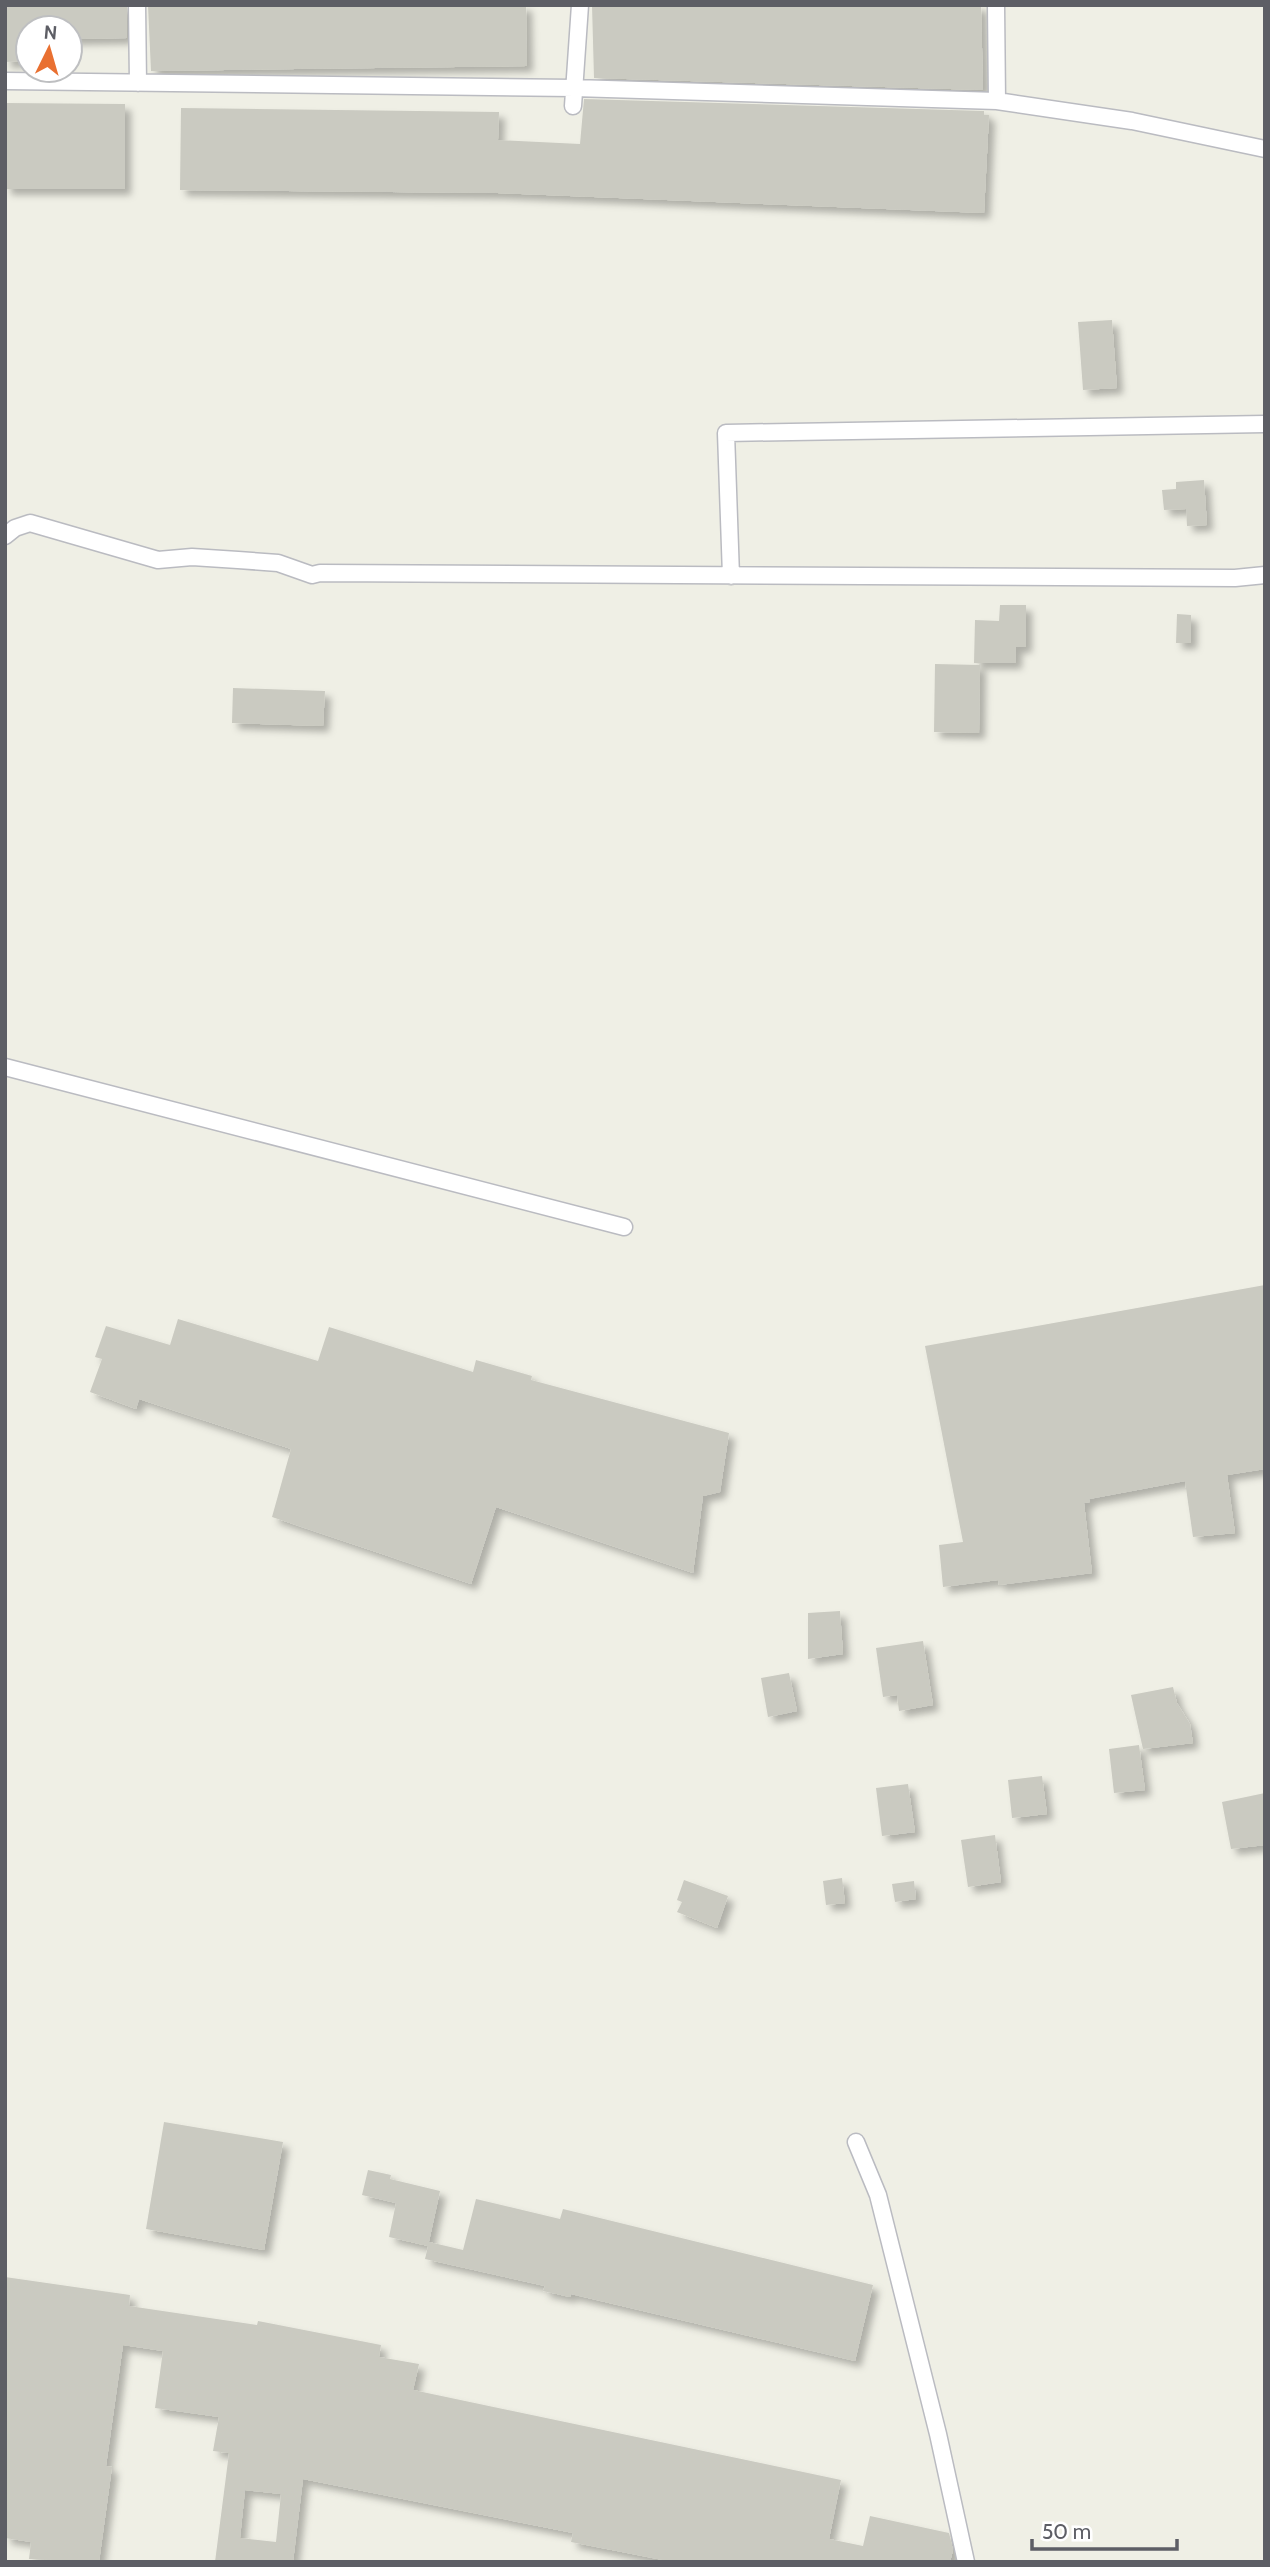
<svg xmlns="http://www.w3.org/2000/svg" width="1270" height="2567" font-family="Cabin,sans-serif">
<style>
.building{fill:#cacac1;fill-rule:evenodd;filter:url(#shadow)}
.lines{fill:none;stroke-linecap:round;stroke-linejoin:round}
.minor-casing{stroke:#babbc1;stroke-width:19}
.minor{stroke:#fff;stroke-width:16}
</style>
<defs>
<filter id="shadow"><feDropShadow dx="6" dy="6" stdDeviation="3.5" flood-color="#0004"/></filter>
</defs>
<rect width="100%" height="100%" fill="#efefe5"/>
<path class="building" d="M5,5H127V38L70,39V28H28V61L5,62Z
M148,5H526L527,66L151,71Z
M592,5H981L983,90L594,78Z
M584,99L984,111V115H989L984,213L497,193L180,190L181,108L499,112L498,140L580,144Z
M5,103L125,104V189H5Z
M1112,320L1117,388L1083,390L1078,322Z
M1204,480L1207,525L1187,526L1186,509L1164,510L1162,490L1176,489V482Z
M1000,605H1026V647H1016V663H974L975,620L999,621Z
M1177,614L1191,615V643H1176Z
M935,664L980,665L979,733L934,732Z
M233,688L325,691L323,726L232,723Z
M1265,1285V1469L1227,1475L1235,1533L1193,1537L1185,1481L1089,1499L1090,1502L1084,1503L1092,1573L999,1585L998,1580L943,1587L939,1545L963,1542L925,1346Z
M178,1319L318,1361L329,1327L473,1372L476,1360L532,1376L531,1380L729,1433L720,1492L703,1496L693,1573L496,1507L471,1584L272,1517L291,1449L139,1399L136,1409L90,1392L102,1359L95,1357L106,1326L170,1345Z
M840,1611L843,1654L808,1659V1613Z
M923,1641L933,1705L899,1711L897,1695L883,1697L876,1648Z
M789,1673L797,1711L768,1717L761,1678Z
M1173,1687L1177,1703L1190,1724L1193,1743L1143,1749L1131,1695Z
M1139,1745L1145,1790L1114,1793L1109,1749Z
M1042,1776L1047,1814L1012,1818L1008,1780Z
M908,1784L915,1832L882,1836L876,1788Z
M1265,1793V1845L1231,1849L1222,1802Z
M995,1835L1001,1882L968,1887L961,1840Z
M842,1878L845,1903L826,1905L823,1881Z
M684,1880L728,1896L717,1928L677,1912L682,1902L677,1900Z
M914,1881L916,1899L895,1902L892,1884Z
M164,2122L283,2142L264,2250L146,2229Z
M368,2170L391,2175L390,2179L440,2191L428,2246L389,2237L396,2203L362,2195Z
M476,2199L560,2219L563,2209L873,2285L855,2361L571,2294L570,2297L543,2291L545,2286L425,2259L429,2242L463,2250Z
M5,2277L130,2295L129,2306L257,2325L258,2321L381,2345L379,2357L419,2364L413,2390L841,2480L829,2539L863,2546L870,2516L949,2533L953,2550L950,2562H673L571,2542L573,2533L303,2479L293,2562H215L229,2453L213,2451L219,2417L155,2408L163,2351L123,2345L106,2466L112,2467L99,2562L29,2559L31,2542L5,2538ZM245,2490L281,2494L276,2542L240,2538Z"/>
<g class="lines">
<defs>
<path id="minor" d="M137,5L138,83
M5,81L574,88L997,101L996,5
M997,101L1132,121L1265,149
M573,106L580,5
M5,536L15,528L30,523L158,560L192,557L238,560L278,563L312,575L320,573L1235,578L1265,575
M731,576L726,433L1265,424
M5,1067L624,1227
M856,2142L878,2195L938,2434L966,2562"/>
</defs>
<use href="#minor" class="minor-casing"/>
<use href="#minor" class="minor"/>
</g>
<rect width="1270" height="2567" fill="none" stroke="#5d5e65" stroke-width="14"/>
<g transform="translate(49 49) rotate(5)"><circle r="33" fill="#ffffff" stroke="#bebfc1" stroke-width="2"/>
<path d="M0-5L12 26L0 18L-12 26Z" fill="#e97031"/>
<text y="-10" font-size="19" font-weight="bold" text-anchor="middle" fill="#5d5e65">N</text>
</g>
<path d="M1032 2539v10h145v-10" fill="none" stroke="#5d5e65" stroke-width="3.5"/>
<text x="1042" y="2539" font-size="21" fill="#5d5e65" stroke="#ffffff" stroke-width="5" paint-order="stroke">50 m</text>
</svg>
